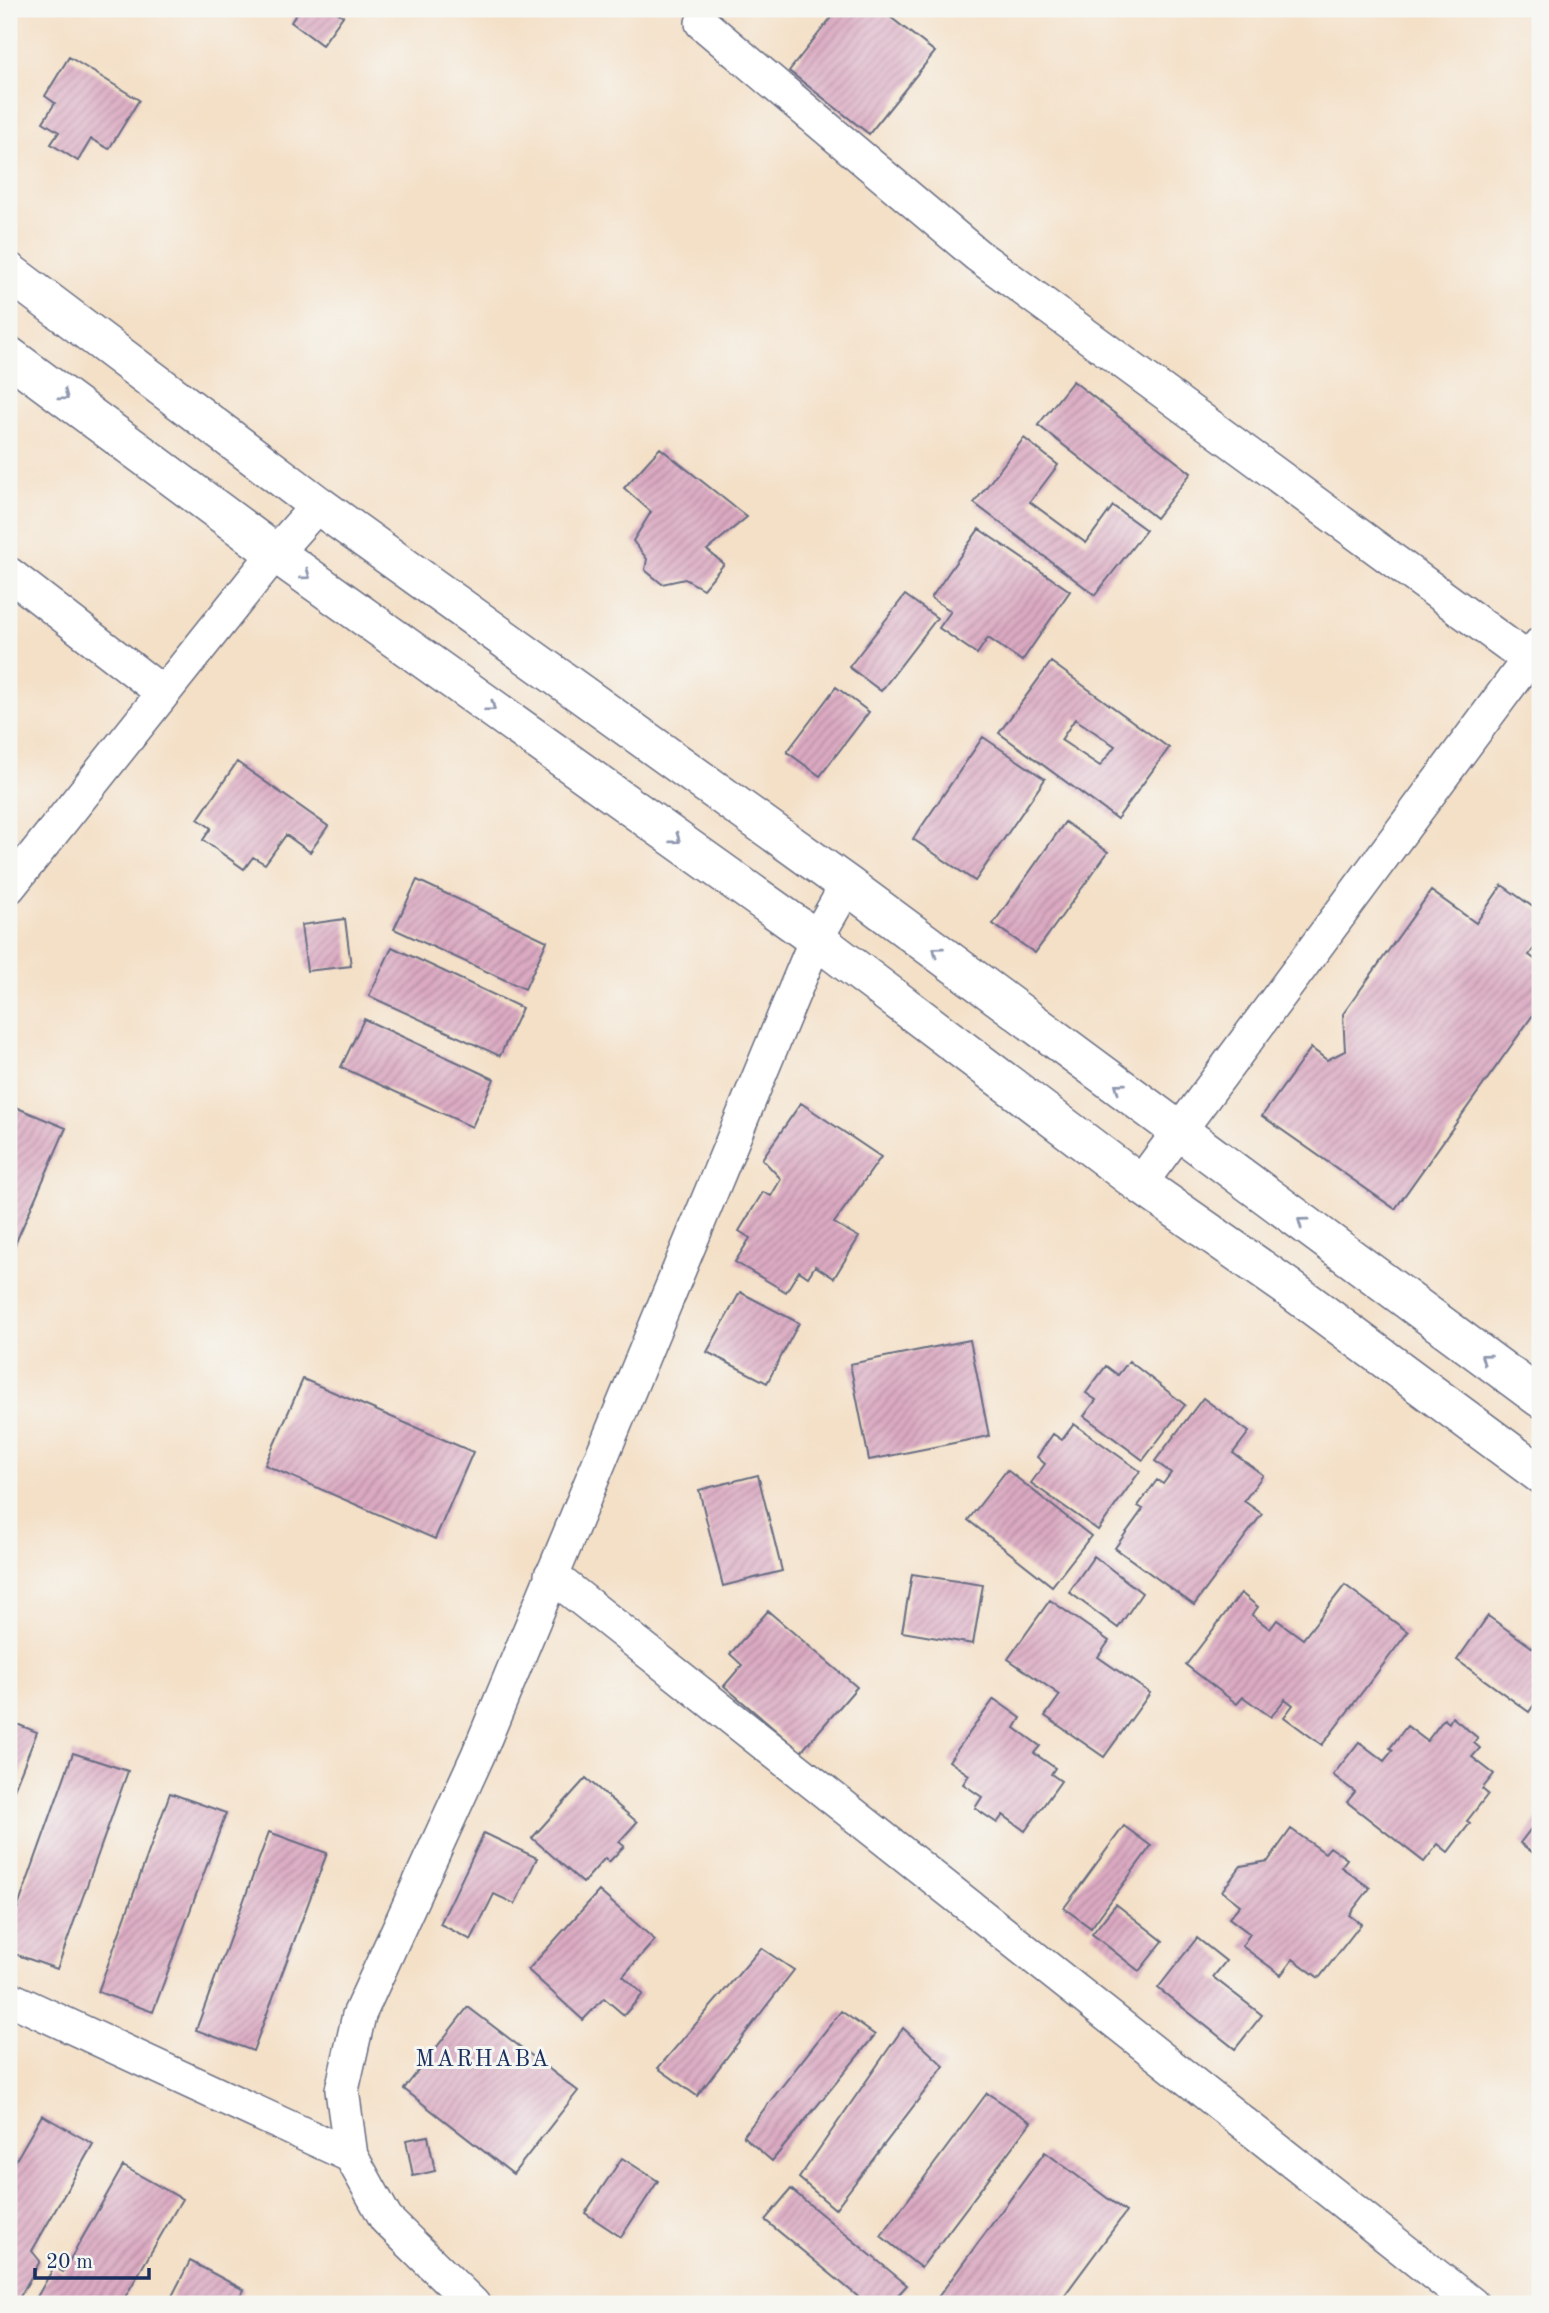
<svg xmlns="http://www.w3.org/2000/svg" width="1549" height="2313" font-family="'Old Standard TT',serif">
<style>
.building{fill:url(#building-hatch);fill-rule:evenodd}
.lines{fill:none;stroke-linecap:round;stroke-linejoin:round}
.minor-casing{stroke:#676d83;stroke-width:36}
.tertiary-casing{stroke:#676d83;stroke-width:41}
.minor{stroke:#fff;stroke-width:33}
.tertiary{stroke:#fff;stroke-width:38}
.oneway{stroke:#8d97ae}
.labels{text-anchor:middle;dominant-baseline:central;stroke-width:6;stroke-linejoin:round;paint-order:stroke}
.neighbourhood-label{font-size:23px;letter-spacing:2px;fill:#1b2f5e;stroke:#f6f6f2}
</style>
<defs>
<pattern id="building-hatch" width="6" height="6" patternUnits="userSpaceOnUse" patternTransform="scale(1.75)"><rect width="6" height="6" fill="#dcaac2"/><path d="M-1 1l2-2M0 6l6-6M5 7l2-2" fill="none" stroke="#b28ba1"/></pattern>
</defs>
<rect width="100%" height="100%" fill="#f6f6f2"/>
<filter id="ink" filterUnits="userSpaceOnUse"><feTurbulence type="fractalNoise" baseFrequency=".0143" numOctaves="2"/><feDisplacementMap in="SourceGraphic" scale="14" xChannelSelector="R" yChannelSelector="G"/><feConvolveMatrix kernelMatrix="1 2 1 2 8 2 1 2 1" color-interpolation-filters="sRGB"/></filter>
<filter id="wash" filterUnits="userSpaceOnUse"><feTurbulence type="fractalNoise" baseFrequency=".00686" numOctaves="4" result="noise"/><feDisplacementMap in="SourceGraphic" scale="28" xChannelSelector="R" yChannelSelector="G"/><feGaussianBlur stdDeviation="1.57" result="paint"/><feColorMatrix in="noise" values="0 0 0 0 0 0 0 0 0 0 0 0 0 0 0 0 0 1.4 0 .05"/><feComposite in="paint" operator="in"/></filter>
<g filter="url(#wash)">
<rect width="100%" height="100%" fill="#f4e0c7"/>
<g id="blocks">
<path class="building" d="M300,9H338L336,11L343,16L322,45L291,22Z
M838,9H880L935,52L869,134L789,71Z
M69,57L139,100L109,149L91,139L78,161L51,144L59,132L43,122L55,103L45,96Z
M1073,381L1191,473L1156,518L1038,425Z
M1024,438L1058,465L1030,502L1086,543L1113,506L1146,530L1095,595L974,503Z
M660,448L747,517L707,550L724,564L703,589L685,579L662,584L645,570L647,559L633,541L651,512L624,488Z
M979,529L1070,591L1022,661L988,638L977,654L939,628L951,611L931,598Z
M905,595L937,618L881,691L849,667Z
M1051,662L1169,748L1117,819L999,733ZM1075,719L1115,746L1100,766L1061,740Z
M836,687L869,712L820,776L787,752Z
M983,737L1045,779L975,881L913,839Z
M237,762L328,826L310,852L286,835L265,864L253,857L244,869L203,840L211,828L198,819Z
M1065,822L1108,852L1035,953L993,924Z
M417,880L547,941L525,989L394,929Z
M1502,885L1540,912V940L1529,955L1540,963V1005L1395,1209L1262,1116L1311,1048L1327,1060L1345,1051L1343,1014L1431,891L1476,923Z
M345,919L351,966L307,971L301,925Z
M392,947L522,1008L500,1056L369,996Z
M364,1019L494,1079L472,1127L341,1067Z
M801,1103L881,1157L834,1223L859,1237L834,1278L815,1266L808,1277L799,1271L786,1292L735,1262L750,1238L739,1231L763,1192L771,1196L781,1179L762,1159Z
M15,1107L66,1128L9,1258V1122Z
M740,1292L799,1323L767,1383L707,1352Z
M970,1340L989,1436L869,1460L850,1364Z
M1129,1361L1185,1405L1143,1460L1084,1416L1096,1400L1086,1393L1106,1366L1118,1375Z
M303,1379L473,1452L435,1539L265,1465Z
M1203,1398L1249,1432L1233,1453L1263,1475L1244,1501L1262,1514L1194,1605L1115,1548L1143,1509L1138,1506L1157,1480L1163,1484L1171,1473L1155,1461Z
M1074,1424L1140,1471L1098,1530L1031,1483L1045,1464L1037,1457L1053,1434L1062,1440Z
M1007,1470L1091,1536L1052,1586L968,1520Z
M758,1475L782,1571L723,1586L699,1490Z
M1094,1556L1142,1593L1118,1628L1069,1592Z
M912,1574L983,1585L973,1644L902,1632Z
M1345,1585L1408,1632L1322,1745L1284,1717L1293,1705L1285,1699L1271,1717L1243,1697L1237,1704L1186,1665L1241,1593L1258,1607L1252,1615L1270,1629L1277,1620L1303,1639Z
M1050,1600L1109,1641L1098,1657L1150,1693L1104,1757L1045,1716L1060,1695L1008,1659Z
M768,1611L857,1687L801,1752L724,1686L742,1665L730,1654Z
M1488,1616L1540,1653V1696L1529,1712L1457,1660Z
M994,1699L1021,1718L1015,1728L1040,1746L1034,1753L1055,1768L1051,1774L1061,1781L1025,1831L1003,1815L997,1823L975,1808L982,1797L963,1784L969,1775L949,1761Z
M1452,1717L1478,1738L1474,1743L1480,1748L1472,1757L1494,1774L1482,1789L1488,1794L1467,1821L1470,1823L1448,1852L1438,1844L1424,1862L1347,1802L1355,1792L1333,1775L1359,1742L1384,1761L1393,1750L1390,1748L1407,1726L1427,1741L1444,1719L1449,1723Z
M9,1721L37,1732L9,1802Z
M73,1753L128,1771L57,1969L9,1952V1932Z
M586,1778L637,1822L619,1842L624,1846L609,1862L605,1858L583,1883L532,1838Z
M170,1793L226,1813L153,2012L98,1992Z
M1540,1817V1858L1520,1843Z
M1124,1826L1151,1846L1091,1928L1064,1908Z
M1291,1829L1325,1853L1330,1847L1347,1859L1341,1867L1370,1888L1349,1915L1361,1924L1319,1978L1293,1959L1281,1975L1242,1946L1250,1934L1229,1918L1240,1905L1222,1891L1241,1866L1268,1861Z
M269,1832L327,1853L253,2051L196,2030Z
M484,1833L537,1858L515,1904L494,1894L471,1940L440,1924Z
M599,1891L655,1940L623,1976L643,1994L624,2015L604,1998L583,2020L528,1970Z
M1116,1904L1163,1941L1139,1971L1092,1934Z
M1197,1938L1226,1961L1213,1977L1262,2015L1235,2049L1158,1988Z
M761,1948L794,1970L697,2096L658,2068Z
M468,2007L578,2091L513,2174L404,2089Z
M841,2011L875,2035L772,2161L743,2136Z
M903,2028L944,2066L835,2209L799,2178Z
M987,2093L1031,2122L921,2268L881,2236Z
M42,2115L93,2144L32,2251L40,2261L16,2304H9V2172Z
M428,2136L435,2171L413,2176L406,2140Z
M1045,2152L1126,2212L1058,2304H933Z
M622,2158L658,2181L621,2237L585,2213Z
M123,2166L182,2199L121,2304H33L54,2267L63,2272Z
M791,2189L907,2285L890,2304H867L765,2220Z
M190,2261L244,2290L236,2304H168Z"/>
</g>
</g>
<g filter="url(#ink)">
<use href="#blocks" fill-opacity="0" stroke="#676d83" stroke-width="2"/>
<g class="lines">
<defs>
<path id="minor" d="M702,23L977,255L1540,668
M9,574L163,693
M9,887L275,553L318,505
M1140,1184L1540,644
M551,1575L1472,2304
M9,1998L351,2156
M473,2304L386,2219L351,2156L342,2090L359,2015L478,1755L816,939L847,885"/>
<path id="tertiary" d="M9,272L318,505L847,885L1540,1398
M9,356L275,553L816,939L1140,1184L1286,1286L1540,1474"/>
</defs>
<use href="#minor" class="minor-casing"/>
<use href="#tertiary" class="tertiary-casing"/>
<use href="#minor" class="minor"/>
<use href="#tertiary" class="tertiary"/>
</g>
<defs><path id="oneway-chevron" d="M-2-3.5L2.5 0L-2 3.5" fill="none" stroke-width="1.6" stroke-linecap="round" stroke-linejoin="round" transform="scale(1.75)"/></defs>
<g class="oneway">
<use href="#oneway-chevron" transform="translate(64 396) rotate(36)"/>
<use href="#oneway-chevron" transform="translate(306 575) rotate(36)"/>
<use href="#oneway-chevron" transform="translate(491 707) rotate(36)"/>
<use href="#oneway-chevron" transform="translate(676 839) rotate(36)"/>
<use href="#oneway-chevron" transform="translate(937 951) rotate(-143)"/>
<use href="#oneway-chevron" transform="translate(1119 1087) rotate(-143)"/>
<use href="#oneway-chevron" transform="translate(1302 1222) rotate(-144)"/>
<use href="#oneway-chevron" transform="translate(1485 1358) rotate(-144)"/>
</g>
</g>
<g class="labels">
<g class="neighbourhood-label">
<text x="483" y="2059">MARHABA</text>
</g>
</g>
<rect width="1549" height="2313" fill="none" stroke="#f6f6f2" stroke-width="35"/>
<path d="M35 2268v10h114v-10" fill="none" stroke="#1b2f5e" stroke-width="3.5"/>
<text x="46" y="2268" font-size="21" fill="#1b2f5e" stroke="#f6f6f2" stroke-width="5" paint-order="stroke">20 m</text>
</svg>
